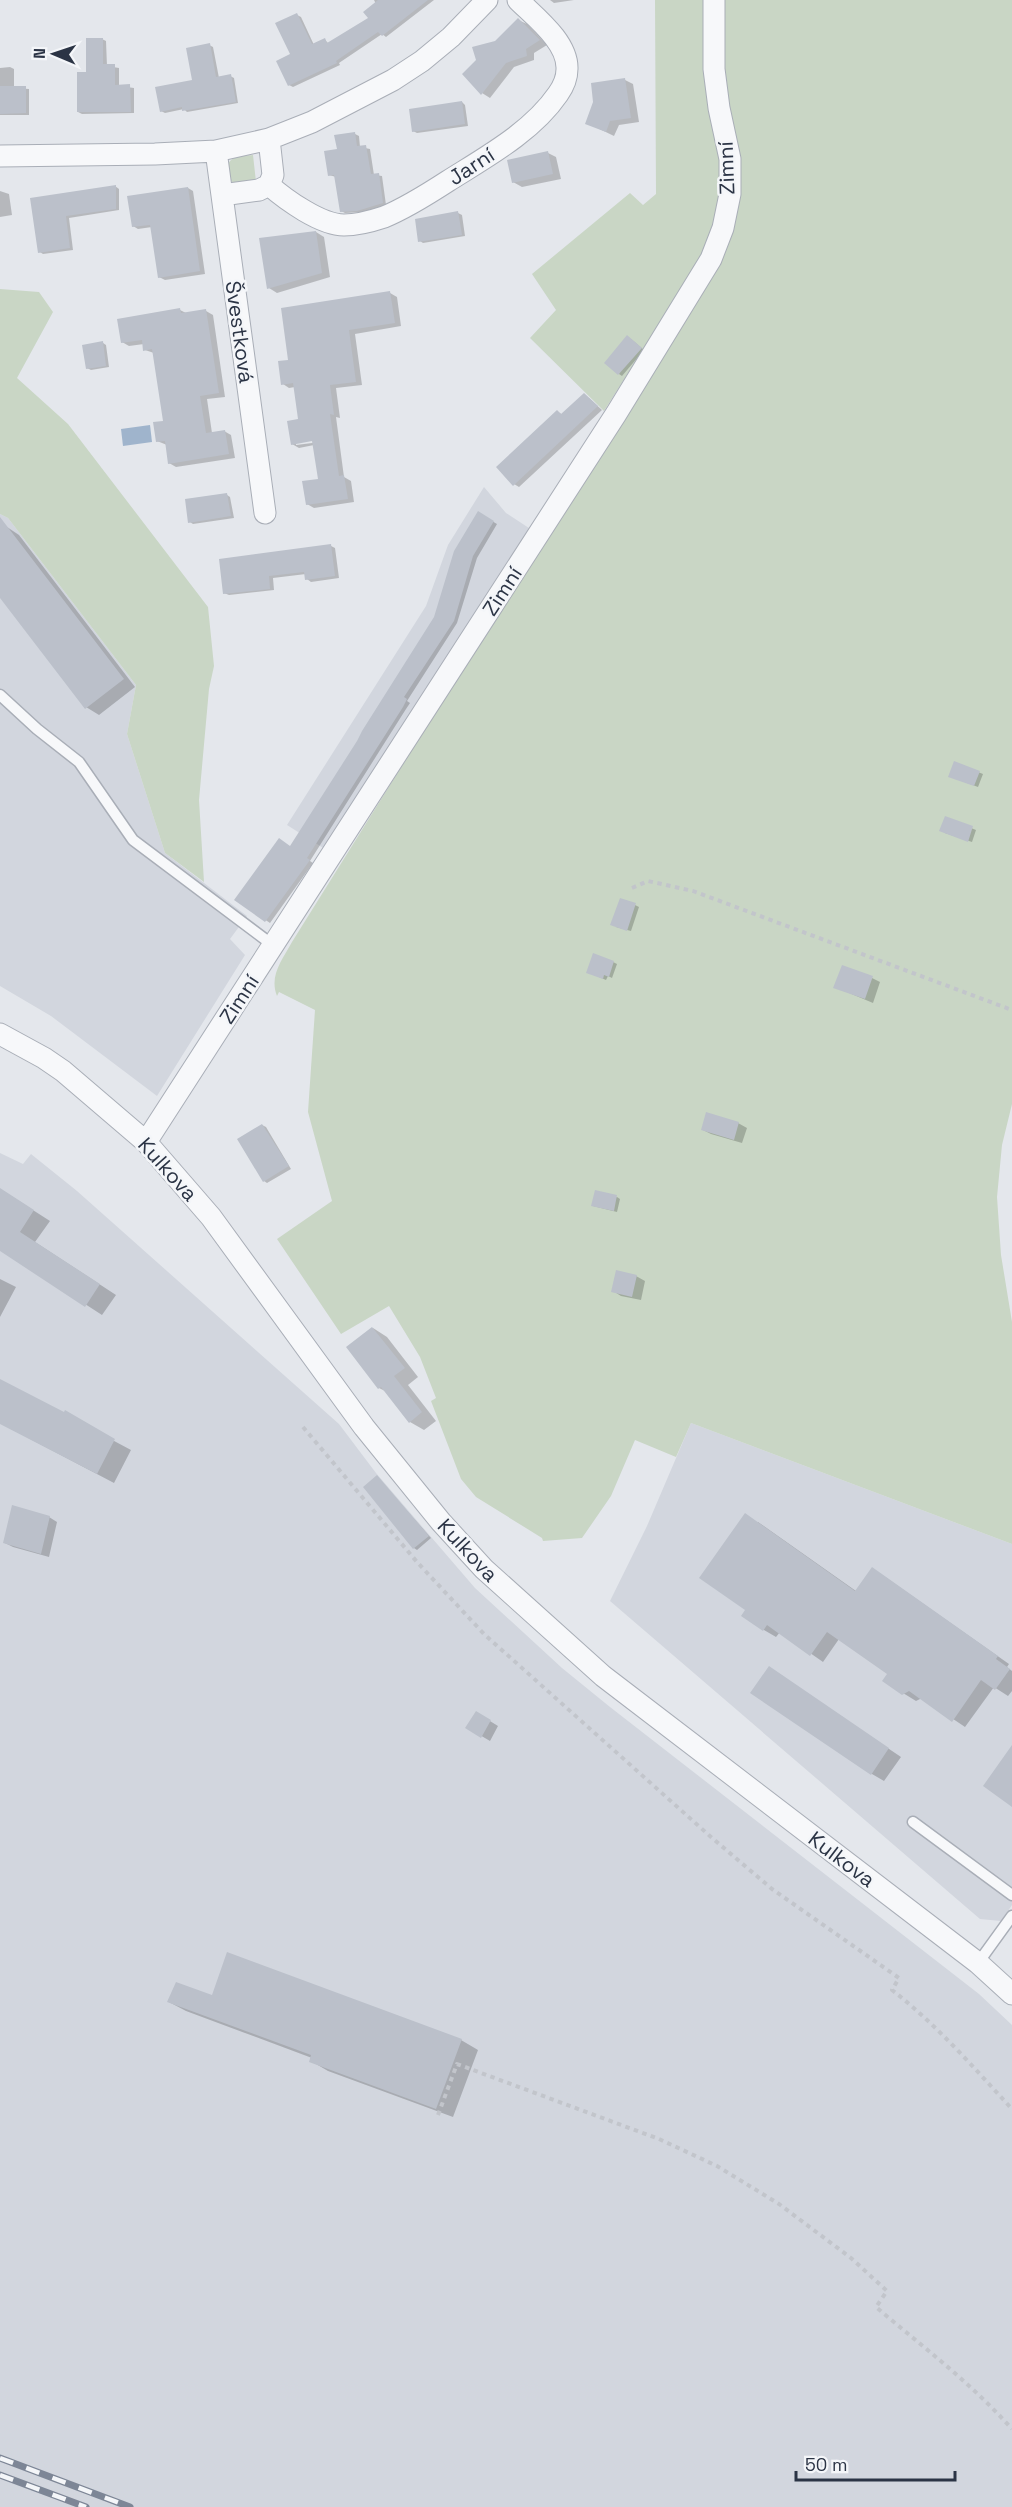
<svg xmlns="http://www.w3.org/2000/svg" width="1012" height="2507" font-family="'Space Grotesk',sans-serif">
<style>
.built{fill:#d2d6de}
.green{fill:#c9d6c5}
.water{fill:#9fb4cc}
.shadow{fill:#0003;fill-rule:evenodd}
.building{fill:#bbc0ca}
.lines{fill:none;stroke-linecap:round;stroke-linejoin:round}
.service-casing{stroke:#a9aeb7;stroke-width:13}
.minor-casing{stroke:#a9aeb7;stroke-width:23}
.path{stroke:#c2c5cb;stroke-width:4;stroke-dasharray:4.5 4.5;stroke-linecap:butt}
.service{stroke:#f7f8fa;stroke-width:10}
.minor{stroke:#f7f8fa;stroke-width:21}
.rail-casing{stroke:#7d8696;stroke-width:7}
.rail{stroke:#f4f6f9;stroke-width:4.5;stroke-dasharray:14;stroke-linecap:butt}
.labels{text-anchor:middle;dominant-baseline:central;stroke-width:5;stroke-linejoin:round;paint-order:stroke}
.street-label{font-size:21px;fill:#2b3445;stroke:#f4f6f9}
</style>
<rect width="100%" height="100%" fill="#e4e7ec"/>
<path class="built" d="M484,487L506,513L535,532L328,851L287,825L426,606L448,545Z
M0,514L8,518L136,685L127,734L165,853L247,916L230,939L245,955L157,1096L51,1016L0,986Z
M0,1153L23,1164L31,1154L77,1191L339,1424L376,1473L475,1588L562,1668L610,1707L979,1994L1012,2025V2507H0Z
M691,1423L1012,1544V1905L1001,1921L980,1919L610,1601L647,1526Z"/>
<path class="green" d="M655,0H708L720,135L722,195L708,247L604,411L530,338L556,310L532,274L630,193L643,205L656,194Z
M721,0H1012V1104L1002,1145L997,1197L1001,1255L1012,1322V1544L691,1423L676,1457L635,1440L611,1496L582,1538L543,1541L542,1538L476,1497L461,1479L431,1401L436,1398L420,1357L389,1306L341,1334L277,1239L332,1201L308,1112L315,1010L279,992L277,996C269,976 282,960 292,942L478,644L726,238L725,106Z
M253,155L256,182L234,184C230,180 229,176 228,171C225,156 242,156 253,155Z
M0,289L39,292L53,312L17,378L68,424L208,607L214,666L209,689L199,800L204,882L165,853L127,734L136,685L8,518L0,514Z"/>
<path class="water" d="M150,425L152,442L123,446L121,429Z"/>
<path class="shadow" d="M374,0H434L386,37L382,34L339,63L340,65L293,87L289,85L297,15L301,17L314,45L325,40L329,44L370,18L376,4Z
M550,0H574L554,3Z
M518,20L527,24L547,45L534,53V60L514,67L490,98L482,93L496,42Z
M102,39L106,41L107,66L119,68V86L134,88V113L82,114L78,112Z
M209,45L213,47L219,78L230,76L234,78L238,103L187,112L184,109L165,113L161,111L194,81Z
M10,67L14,69V88L29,89V115H0V68Z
M625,80L633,84L639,122L619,125L614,136L587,123Z
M462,102L465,105L468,126L417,133L413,131Z
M355,134L359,136L360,147L370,149L374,175L382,176L386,205L362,212L345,213L341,211L336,177L329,175L338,151Z
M548,153L556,157L561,179L522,187L513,182Z
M115,186L119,189V210L69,218L73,250L43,254L40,252L32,199Z
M188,188L193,191L205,274L165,280L159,277L152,227L138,229L133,226Z
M0,191L9,194L12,215L0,217Z
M458,213L462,215L465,236L423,243L420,241Z
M316,232L324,237L330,277L277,293L269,288Z
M390,293L397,297L401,326L355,334L362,385L336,388L340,418L336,417L344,477L351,481L354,502L314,508L307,504L320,480L314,445L299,448L292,444L300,421L295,387L289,388L283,384L290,361ZM319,439L320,442L296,445V442Z
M180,310L186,313L206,311L213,315L225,397L207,399L212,433L224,431L231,435L235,458L176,467L169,463L167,445L157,441L164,422L154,353L145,350L144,344L129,346L122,342Z
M631,339L644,350L622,376L619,374Z
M103,343L106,345L109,367L91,370L87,368Z
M589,398L602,410L519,487L514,484L558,412L563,415Z
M227,495L230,497L234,518L193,524L190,522Z
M478,513L497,524L477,558L457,623L407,701L410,703L406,709L310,861L313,863L270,923L236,900L291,848L436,618Z
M7,527L19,535L135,687L99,715L86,707L0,595V532Z
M331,546L335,548L339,578L311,582L307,579L306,574L273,578L274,590L229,595L224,593Z
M955,763L983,774L978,787L954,778Z
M946,818L976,830L972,842L945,833Z
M635,905L639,907L631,931L616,927Z
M613,962L617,964L612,978L608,976L606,980L592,974Z
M872,978L880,982L873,1003L835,987Z
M738,1123L747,1128L742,1143L711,1134L703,1130Z
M262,1125L266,1127L291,1169L267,1183L264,1181Z
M0,1189L50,1221L35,1242L116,1295L102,1315L0,1249Z
M617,1197L620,1199L617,1212L593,1206Z
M636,1276L645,1281L641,1300L621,1296L613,1291Z
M0,1279L16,1287L0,1317Z
M373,1328L387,1337L418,1377L408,1385L436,1421L424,1430L410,1422L387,1392L379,1388Z
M0,1380L131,1450L114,1483L0,1423Z
M377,1477L431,1538L417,1550L414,1548Z
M49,1517L57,1522L49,1557L13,1547L5,1543Z
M758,1522L856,1591L885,1577L1009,1664L1007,1667L1012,1671V1691L1008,1696L994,1687L965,1727L922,1698L916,1701L903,1693L889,1674L839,1639L823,1662L780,1632L776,1637L764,1630L747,1609Z
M769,1668L901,1757L884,1781L872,1774Z
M477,1713L498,1726L490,1741L468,1728Z
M212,1997L461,2040L478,2050L453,2117L328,2071L311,2061L312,2058L186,2011L169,2002Z"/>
<path class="building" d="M378,0H428L382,36L378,32L336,61L337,63L288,86L276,61L290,54L275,23L297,13L312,44L325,38L327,43L368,18L363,12Z
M518,18L540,40L526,49L527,56L506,63L481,95L462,74L476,60L472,47L495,41Z
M86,38H103V64H115V85L130,84L131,112H77V72H86Z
M210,43L216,77L231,74L236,102L182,111V107L160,112L155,87L192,80L186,48Z
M625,78L631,118L610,121L606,132L585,124L593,102L591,83Z
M0,86H26V113L0,114Z
M462,101L465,124L412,132L409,109Z
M355,132L357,146L366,145L371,174L379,173L383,203L357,211L340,212L334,175L328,176L324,151L337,149L334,135Z
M548,151L553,174L512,183L507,160Z
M116,185V209L66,216L70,248L38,253L30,198Z
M188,187L200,271L158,278L150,225L132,227L127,196Z
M458,211L462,235L418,242L415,219Z
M316,231L322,273L267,289L259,238Z
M390,291L395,323L349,330L356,382L330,385L334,415L330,414L339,476L344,475L348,499L306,505L302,481L318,479L312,441L291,445L287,421L298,419L293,383L281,385L278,361L288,360L281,308Z
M180,308L181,313L206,309L219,393L200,396L206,433L225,430L229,454L168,464L165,441L156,442L153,422L163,421L152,349L143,351L142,340L121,343L117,319Z
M627,335L642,348L618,375L604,363Z
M103,341L106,366L86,369L82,345Z
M584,393L598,406L513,486L496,467L557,410L561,414Z
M227,493L231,516L188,523L185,499Z
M478,511L494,521L473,556L454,621L404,697L407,699L403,707L307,858L310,860L265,922L234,900L279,838L290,846L357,741L362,731L434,617L454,551Z
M0,517L124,679L85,709L0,598Z
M331,544L335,576L305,580L304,572L269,576L270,589L223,594L219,559Z
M954,761L980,771L974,786L948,777Z
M945,816L973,826L968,842L939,831Z
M620,898L636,903L627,931L610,925Z
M593,953L614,961L609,977L604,975L603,979L586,973Z
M842,965L873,976L865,999L833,988Z
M706,1112L739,1122L734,1140L701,1130Z
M262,1124L289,1166L263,1182L237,1139Z
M0,1188L34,1210L20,1232L100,1284L85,1307L0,1251Z
M595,1190L617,1195L614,1211L591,1206Z
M616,1270L637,1275L632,1297L611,1292Z
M372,1327L405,1368L394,1376L422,1412L409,1423L381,1387L378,1389L346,1347Z
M0,1379L64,1412L65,1410L115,1439L97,1474L0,1424Z
M377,1475L429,1536L413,1549L363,1487Z
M12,1505L50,1516L41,1554L3,1543Z
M745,1513L855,1591L872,1567L998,1656L996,1659L1010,1669L995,1690L981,1680L952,1722L909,1691L902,1695L882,1681L887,1674L827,1632L810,1656L767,1625L763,1631L741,1616L745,1610L699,1578Z
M769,1666L889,1748L871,1775L750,1693Z
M476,1711L491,1720L481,1738L465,1728Z
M1012,1745V1807L983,1786Z
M227,1952L462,2039L436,2109L309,2062L311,2055L167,2002L176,1982L212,1995Z"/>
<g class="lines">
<defs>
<path id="service" d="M0,695L37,729L79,762L133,840L274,946
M913,1822L1012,1895
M978,1963L1012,1916"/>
<path id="minor" d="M216,151L265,513
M0,156L155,154L216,151L269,139L312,122L393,80L422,61L451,37L487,0
M269,185C286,200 321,225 344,225C358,225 372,221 384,217C406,208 428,194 448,181C486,157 532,132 558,94C563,87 567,77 567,69C568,42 535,17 518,0
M222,195L259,190L269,185L273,175L269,139
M0,1034L44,1058L63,1071L146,1142L211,1217L364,1427L441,1522L484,1569L603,1676L978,1963L1012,1994
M146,1142L616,414L711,259L723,228L730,194V159L719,108L714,69V0"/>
</defs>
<use href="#service" class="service-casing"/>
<use href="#minor" class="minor-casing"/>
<path class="path" d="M632,888L648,881L693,891L1012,1010
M303,1427L417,1562L484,1634L711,1837L772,1889L899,1978L892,1990C936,2024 974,2068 1012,2109
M438,2115L457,2064L659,2139L717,2166L779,2204L851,2258L887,2291L876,2307C923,2347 971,2383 1012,2429"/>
<use href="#service" class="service"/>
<use href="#minor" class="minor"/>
<defs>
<path id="rail" d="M0,2458L130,2507
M0,2475L86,2507"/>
</defs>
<use href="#rail" class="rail-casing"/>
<use href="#rail" class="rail"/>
</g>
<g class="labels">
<g class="street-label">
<text transform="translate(471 166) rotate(-33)">Jarní</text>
<text transform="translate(726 168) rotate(-92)">Zimní</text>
<text transform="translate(240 332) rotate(82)">Švestková</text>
<text transform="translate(502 591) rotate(-57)">Zimní</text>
<text transform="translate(239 999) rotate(-57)">Zimní</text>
<text transform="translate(168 1169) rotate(48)">Kulkova</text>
<text transform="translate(468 1550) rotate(47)">Kulkova</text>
<text transform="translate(842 1859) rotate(37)">Kulkova</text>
</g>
</g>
<g transform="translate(54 54) rotate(272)" stroke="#f4f6f9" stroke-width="4.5" paint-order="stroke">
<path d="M0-4.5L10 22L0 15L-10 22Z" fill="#2b3445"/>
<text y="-9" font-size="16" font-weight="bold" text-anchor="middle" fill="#2b3445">N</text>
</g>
<path d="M796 2471v9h159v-9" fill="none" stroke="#2b3445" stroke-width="3"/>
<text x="805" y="2471" font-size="18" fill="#2b3445" stroke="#f4f6f9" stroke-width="4.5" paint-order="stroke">50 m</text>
</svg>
